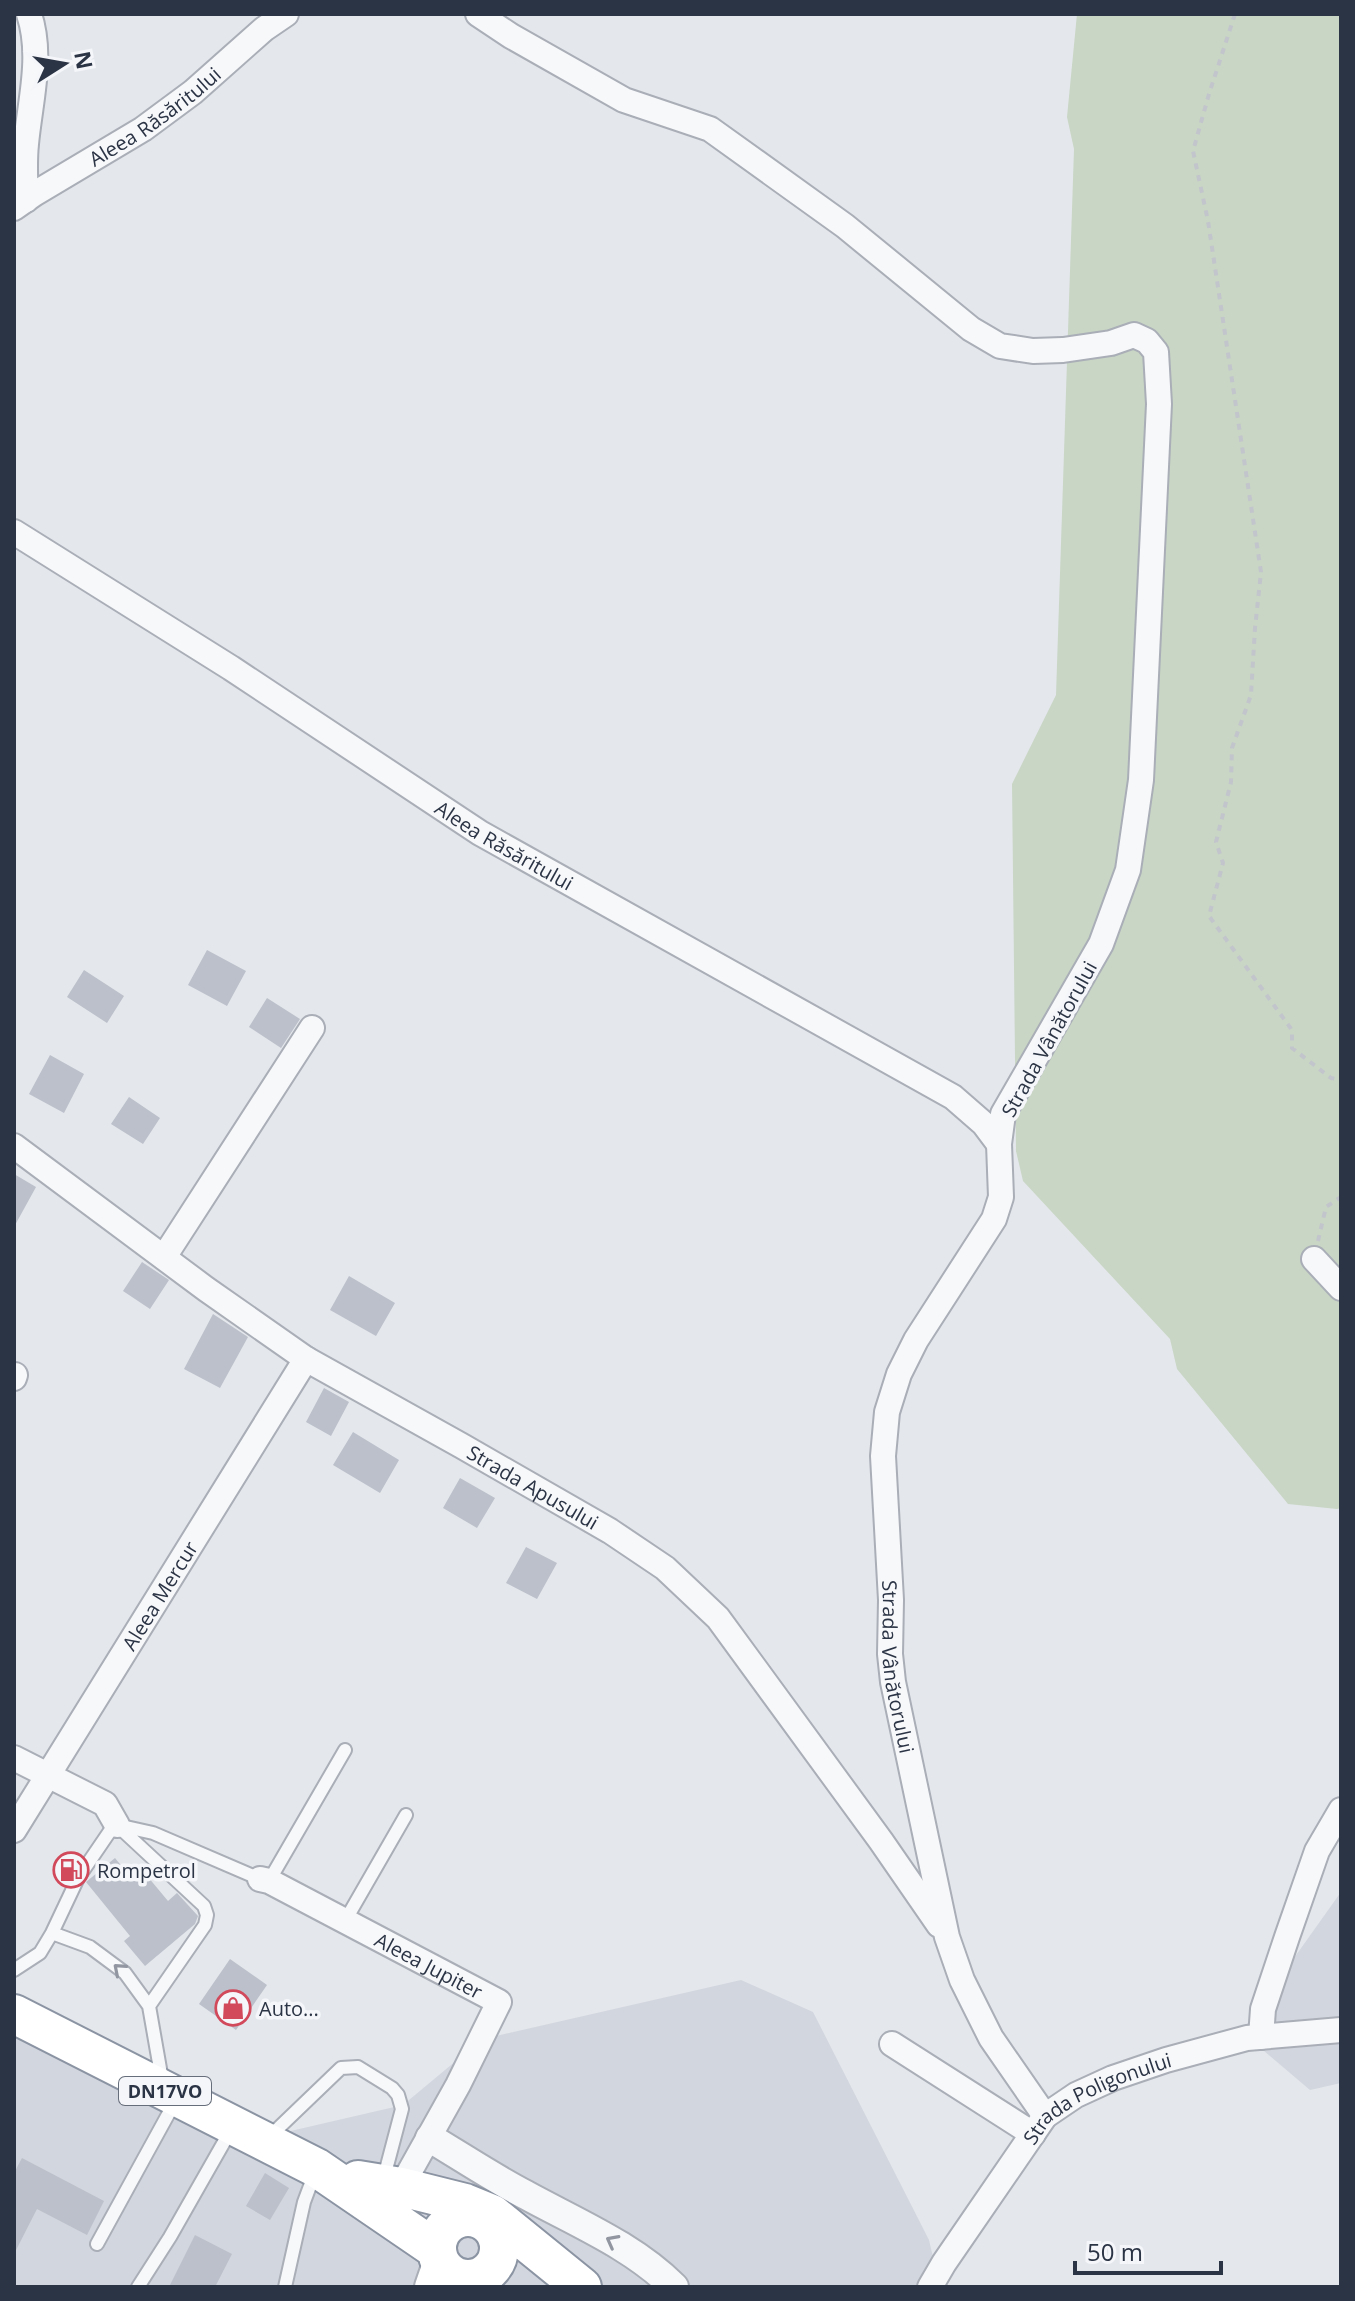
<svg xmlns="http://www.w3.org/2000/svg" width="1355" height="2301" font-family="'Open Sans',sans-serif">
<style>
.built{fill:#d2d6de}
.green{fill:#c9d6c5}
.building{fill:#bbc0ca}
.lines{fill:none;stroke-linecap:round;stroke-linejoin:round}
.service-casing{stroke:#a9aeb7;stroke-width:16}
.minor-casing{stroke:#a9aeb7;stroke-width:28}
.tertiary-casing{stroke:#a9aeb7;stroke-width:32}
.secondary-casing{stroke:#a9aeb7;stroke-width:36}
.trunk-casing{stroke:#8b94a3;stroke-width:42}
.path{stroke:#c2c5cb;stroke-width:4;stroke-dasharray:6 6;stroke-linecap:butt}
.service{stroke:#f7f8fa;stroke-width:12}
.minor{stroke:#f7f8fa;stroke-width:24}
.tertiary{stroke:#f7f8fa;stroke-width:28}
.secondary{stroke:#fff;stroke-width:32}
.trunk{stroke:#fff;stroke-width:38}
.oneway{stroke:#9196a0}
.labels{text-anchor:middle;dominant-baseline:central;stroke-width:7;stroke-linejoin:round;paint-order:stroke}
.shield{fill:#f4f6f9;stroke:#676e7b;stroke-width:2}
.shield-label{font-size:18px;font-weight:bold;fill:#2b3445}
.street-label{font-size:20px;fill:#2b3445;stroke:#f4f6f9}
.poi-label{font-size:20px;fill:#2b3445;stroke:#f4f6f9;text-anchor:start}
</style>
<rect width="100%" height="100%" fill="#e4e7ec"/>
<path class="built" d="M1341,1892V2083L1310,2090L1250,2039L1247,2024Z
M741,1980L813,2012L929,2240L940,2287H14V2011L282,2133L403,2105L457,2060L470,2042Z"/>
<path class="green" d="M1077,14H1341V1508L1337,1509L1288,1504L1177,1369L1170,1339L1023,1181L1016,1151L1012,784L1056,695L1074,149L1067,117Z"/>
<path class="building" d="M207,950L246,971L227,1006L188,985Z
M84,970L124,996L107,1023L67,997Z
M267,998L300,1019L281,1048L249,1027Z
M50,1055L84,1074L64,1113L29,1094Z
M129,1097L160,1118L143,1144L111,1124Z
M14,1174L36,1187L14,1227Z
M142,1262L169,1280L150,1309L123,1291Z
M349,1276L395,1303L376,1336L330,1310Z
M213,1314L248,1337L220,1388L184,1369Z
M324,1388L349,1402L331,1436L306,1422Z
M353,1432L399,1460L380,1493L333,1465Z
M460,1478L495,1498L477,1528L443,1508Z
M526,1547L557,1563L537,1599L506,1583Z
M115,1858L128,1874L138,1865L168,1901L177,1893L198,1916L195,1924L145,1966L124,1941L130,1936L86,1882Z
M230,1959L267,1985L236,2030L199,2004Z
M22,2158L104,2201L87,2235L37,2209L14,2254V2173Z
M265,2173L289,2188L270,2220L246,2206Z
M195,2235L232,2254L215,2287H169Z"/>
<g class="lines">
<defs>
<path id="service" d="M119,1827L204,1906L207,1915L205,1925L149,2006
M269,1881L345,1750
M345,1921L406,1815
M52,1933L78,1878L110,1831L117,1825L153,1833L260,1879
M14,1970L40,1953L52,1933L90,1947L125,1973L149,2006L162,2080
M267,2139L341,2068L358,2067L392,2088L398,2095L402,2109L383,2181
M97,2244L176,2100
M138,2287L170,2237L232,2128
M285,2287L304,2202L316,2170"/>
<g id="minor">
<path id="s1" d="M478,14L511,36L624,100L710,129L845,226L971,329L1000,346L1033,351L1063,350L1111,343L1134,335L1147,341L1156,352L1159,404L1141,780L1128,870L1101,944L1003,1114L999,1144L1001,1197L994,1219L916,1340L899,1374L887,1412L883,1456L891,1600L890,1654L893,1682L947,1937L962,1980L991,2038L1045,2116"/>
<path d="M26,200C25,181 24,163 26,144C30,101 43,56 29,14"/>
<path id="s2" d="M14,208L34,194L143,129L193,92L264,29L286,14"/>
<path id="s3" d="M14,532L231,668L480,833L953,1097L984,1124L999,1144"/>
<path id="s4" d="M14,1146L206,1289L306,1359L462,1446L610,1531L665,1568L718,1618L881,1841L939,1925"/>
<path d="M164,1257L312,1028"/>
<path d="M1314,1259L1341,1288"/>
<path d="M14,1378L15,1375"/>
<path d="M14,1758L105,1804L117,1825"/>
<path id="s5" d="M14,1830L306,1359"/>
<path id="s6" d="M260,1879L269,1881L499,2002L458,2085L401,2187"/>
<path d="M1261,2037L1263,2009L1287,1937L1317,1851L1341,1810"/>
<path d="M892,2044L1033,2134"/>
<path id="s7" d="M930,2287L944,2263L1045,2116L1076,2095L1113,2078L1166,2060L1247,2038L1341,2030"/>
</g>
<path id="tertiary" d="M430,2138C462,2157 493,2178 526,2195C577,2223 633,2246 674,2287"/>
<path id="secondary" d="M431,2287L440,2261
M457,2287L467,2279"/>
<path id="trunk" d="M14,2014L317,2168L437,2250
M358,2180L401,2187L465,2203L492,2214L582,2287
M437 2248a31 31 0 1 1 62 0a31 31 0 1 1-62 0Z"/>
</defs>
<use href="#service" class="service-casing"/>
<use href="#minor" class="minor-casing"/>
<use href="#tertiary" class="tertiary-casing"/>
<use href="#secondary" class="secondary-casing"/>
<use href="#trunk" class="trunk-casing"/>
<path class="path" d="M1235,14L1209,94L1193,151L1208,221L1261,572L1255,628L1251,695L1232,748L1231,782L1216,842L1223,863L1209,916L1292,1030V1048L1331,1078L1341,1080
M1318,1241L1326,1207L1341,1197"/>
<use href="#service" class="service"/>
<use href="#minor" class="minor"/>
<use href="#tertiary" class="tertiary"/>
<use href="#secondary" class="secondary"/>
<use href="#trunk" class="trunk"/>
</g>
<defs><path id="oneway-chevron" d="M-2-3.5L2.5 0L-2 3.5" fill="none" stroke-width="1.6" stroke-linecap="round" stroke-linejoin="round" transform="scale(2)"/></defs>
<g class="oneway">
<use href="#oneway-chevron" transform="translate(119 1969) rotate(-139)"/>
<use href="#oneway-chevron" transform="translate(612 2241) rotate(-152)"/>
</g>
<defs>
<symbol id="fuel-ring" viewBox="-11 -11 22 22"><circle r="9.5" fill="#f4f6f9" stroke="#d1495b" stroke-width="1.5"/><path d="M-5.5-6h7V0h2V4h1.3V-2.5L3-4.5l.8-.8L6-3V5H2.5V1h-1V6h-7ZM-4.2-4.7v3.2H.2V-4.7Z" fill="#d1495b"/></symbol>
<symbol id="shop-ring" viewBox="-11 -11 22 22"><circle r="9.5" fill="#f4f6f9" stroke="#d1495b" stroke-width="1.5"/><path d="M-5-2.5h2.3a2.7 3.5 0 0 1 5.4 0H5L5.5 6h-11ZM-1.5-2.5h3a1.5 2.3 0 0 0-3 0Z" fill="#d1495b"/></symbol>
</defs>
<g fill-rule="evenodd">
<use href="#fuel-ring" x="51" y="1850" width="40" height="40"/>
<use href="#shop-ring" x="213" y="1988" width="40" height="40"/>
</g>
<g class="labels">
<rect class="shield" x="119" y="2077" width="92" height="28" rx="6"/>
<g class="shield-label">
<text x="165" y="2091">DN17VO</text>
</g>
<g class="street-label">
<text stroke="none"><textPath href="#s2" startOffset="168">Aleea Răsăritului</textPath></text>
<text stroke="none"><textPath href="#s3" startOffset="582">Aleea Răsăritului</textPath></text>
<text transform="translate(1049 1039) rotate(-61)">Strada Vânătorului</text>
<text stroke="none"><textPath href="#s4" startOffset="622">Strada Apusului</textPath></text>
<text stroke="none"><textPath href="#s5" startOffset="276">Aleea Mercur</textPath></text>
<text stroke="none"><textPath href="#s1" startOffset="2166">Strada Vânătorului</textPath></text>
<text stroke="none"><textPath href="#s6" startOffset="190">Aleea Jupiter</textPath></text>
<text stroke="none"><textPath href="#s7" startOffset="260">Strada Poligonului</textPath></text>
</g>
<g class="poi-label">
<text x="97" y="1870">Rompetrol</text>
<text x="259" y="2008">Auto...</text>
</g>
</g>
<rect width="1355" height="2301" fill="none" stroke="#2b3445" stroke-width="32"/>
<g transform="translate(64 64) rotate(79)" stroke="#f4f6f9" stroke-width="6" paint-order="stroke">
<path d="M0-6L14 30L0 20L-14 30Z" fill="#2b3445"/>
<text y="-12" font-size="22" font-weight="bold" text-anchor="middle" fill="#2b3445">N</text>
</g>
<path d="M1075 2261v12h146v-12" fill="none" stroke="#2b3445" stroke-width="4"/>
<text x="1087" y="2261" font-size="24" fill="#2b3445" stroke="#f4f6f9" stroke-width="6" paint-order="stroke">50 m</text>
</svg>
